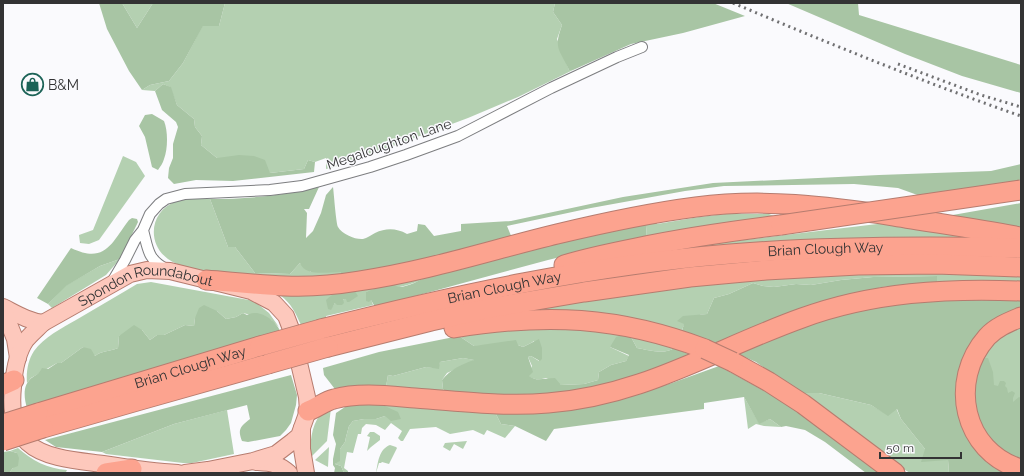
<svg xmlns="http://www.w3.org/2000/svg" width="1024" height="476" font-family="Raleway,sans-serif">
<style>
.green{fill:#b4d0b1}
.forest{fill:#a8c5a4}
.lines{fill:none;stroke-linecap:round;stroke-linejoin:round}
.street-casing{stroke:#7d7e80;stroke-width:12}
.primary-casing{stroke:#b67c6f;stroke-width:18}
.highway-casing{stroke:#b67c6f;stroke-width:21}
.street{stroke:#fff;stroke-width:10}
.primary{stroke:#fdc8bc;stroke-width:16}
.highway{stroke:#fca38f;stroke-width:19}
.rail{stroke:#707072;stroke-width:3;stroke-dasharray:2 4;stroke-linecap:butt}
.highway-bridge-casing{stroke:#b67c6f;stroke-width:21;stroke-linecap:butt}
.highway-bridge{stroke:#fca38f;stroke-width:19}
.labels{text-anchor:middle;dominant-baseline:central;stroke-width:3;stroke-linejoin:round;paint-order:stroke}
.poi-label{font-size:14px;fill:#333334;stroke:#fafafd;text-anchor:start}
.street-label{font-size:14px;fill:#333334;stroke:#fafafd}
</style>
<rect width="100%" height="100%" fill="#fafafd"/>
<path class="green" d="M122,3H153L137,28Z
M225,3H555L553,12L562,25L557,39L569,70H573L518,97L468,118L342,165L326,169V158L315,162L308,160L304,169L270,173L225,158H217L201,145L202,136L195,127L194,119L177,105L170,87L163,84L155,91L142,90L150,85L169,81L183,63L203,25L219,26Z
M123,156L136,162L145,176L99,240L89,244L80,243L79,235L93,230Z
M210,199L228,247H235L255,273L290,274L300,263L311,272H341V274C328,279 310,281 296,280C282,280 268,278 254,276C230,274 188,273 168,259C146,243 150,210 177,201C186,198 200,199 210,199Z
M725,214H769L776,217L646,236L647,224L657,222V224L699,217Z
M894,222L1002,239C960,237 918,236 877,238C801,240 727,249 651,251Z
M120,259L106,275L52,308L48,304L65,286L100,266Z
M952,272L1021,275V286L937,283V276L873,277L841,280L811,285L796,284L774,287L763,286L753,283L729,294L714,298L707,314C695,315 685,318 682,331L640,321L530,314V309L693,284L808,275Z
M428,275C412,288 386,289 366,292V301L371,299L373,305L326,316V318L301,325C296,314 291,303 281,296V294L342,289L330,310L335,303L346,298L353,288Z
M151,282L254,301L269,313L279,327L271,320L243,313L236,317L226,319L217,311L195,318L194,326L185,325L164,335H157L150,340L142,330L119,336L118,348C109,352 103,350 95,356L83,347L61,363H57L31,378L27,383C26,372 28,360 34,351C44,337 62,328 76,320C93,310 110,300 127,290L137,284Z
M1021,324V460L972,398L986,348L1015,326Z
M505,328L603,329L674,348C665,355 648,350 637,348L631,337L610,347L629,356L626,361L611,365L599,372L598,380L584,384L561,385L546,378C539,380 534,380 528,376L532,366L528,357L531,356L539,361L534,341L531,343L523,347L518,345L474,346L459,336Z
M463,358L475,360L447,373L442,380L443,389L449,394L386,387L388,375L393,376L426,367L438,368L440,362Z
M799,393H819L871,405L888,415L896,408L901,419L925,449L948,460L949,473H910L889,460Z
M744,397L759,423L770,419L781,427L764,426L756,424L748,429Z
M376,402L495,412L501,424L515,426L505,438L487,430L484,435L473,430L450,434L436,427L410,429L403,441H401L398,438L402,431L391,423L385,430L376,425L366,424L362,428L361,434H358L353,453L347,452L344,468L348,471V473H344L341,466L335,464L340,460V449L345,442L346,437L349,426L353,421L364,419H376L385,416Z
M331,408L327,441L310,458C310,444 311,426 320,415C323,412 327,410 331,408Z
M227,410L234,454L192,463H183L106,454L102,452L174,424Z
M370,432H374L380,436V440L371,447L367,451L370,437L367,436Z
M467,441L463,449L454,444L450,451L443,447L445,443Z
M390,445L396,447L397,448L389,464L382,462L381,463H379L376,473C378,462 379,449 390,445Z
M329,447L328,467L315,460Z
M18,448C31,460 48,469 67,470L66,472L9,473L13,468L17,453L10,451Z"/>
<path class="forest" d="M99,3H122L137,28L153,3H225L219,26H203L183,63L169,81L150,85L142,90L129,71L107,29Z
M555,3H713L745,16L683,33L631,44L573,70H569C560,49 553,50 562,25L553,12Z
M786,3H858L859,15L1021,65V93L962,76L905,54Z
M163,84L171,87L177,105L194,119L195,127L202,136L201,145L217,158L239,155L254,156L265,160L270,173L304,169L308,160L315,162L314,172L233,181L196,180L174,184L168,178L169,168L173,158V144L178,127L176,122L162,110L155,91Z
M152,114L164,121C168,131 168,148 164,159C163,163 160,167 158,170L152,167L145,137L139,126L145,115Z
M1021,164V182L923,197L898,188L854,184L724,186L685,191L591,208L507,226L512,238L419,261L333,277L341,274V272C329,272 305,277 300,263L290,274L255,273L235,247H228L210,199C247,199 282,196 319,187L309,209H304L307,213L306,238L313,231L321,213L326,195L333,187C334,194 336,223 338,227C342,234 356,240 363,239C367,238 371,235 375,233C386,228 396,228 407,234L417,231L418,224L425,225L434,236L461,231V224L511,221L623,197L713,183L879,175L991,171Z
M1021,203V227L1019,228L947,216Z
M132,218L137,219L138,222L120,259L100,266L66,286L48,304L37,298L71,248C105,264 111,244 129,220Z
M647,224L646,236L548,260L375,307L371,300L369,302L366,301V292C374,289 382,286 390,285C394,284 395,286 399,287C408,287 421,280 428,275L546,245Z
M937,276V283L882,287L849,296L720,345L682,331L684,324L677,321L683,316L707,314L714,298L729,294L753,283L763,286L774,287L796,284L811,285L841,280L873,277Z
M353,288L358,296L349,302H347L346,299H343L344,303L342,305H337L335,303L331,310L328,309L326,300C334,292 342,289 353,288Z
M935,299H1021V307L1007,313L957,396L1012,473H949L948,460L921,462L925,449L901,419L897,409L888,416L871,405L819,393H799L756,362L738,354L805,326L872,307Z
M204,305L217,311L226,319L236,317L243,313L247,315C249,314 251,313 254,313C263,312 277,322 280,331L27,408C24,398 22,384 33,377C37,374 39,374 42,368L48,369L57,363H61L83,347L91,349L95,356C103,350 109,352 118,348L119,336L134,325L142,330L150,340L157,335H164L185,325L194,326L195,318L199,308Z
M622,335L631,337L637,348C648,350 665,355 674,348L691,355L663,367L605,386L537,397L449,394L443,389L442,380C451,369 460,365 474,360L463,358L440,362L439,369L426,367L393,376L388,375L386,387L338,393L324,375L323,368L379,352L459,336L474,346L516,340L518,345L523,347L539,339L542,348V359L540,361L531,356L528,357L533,372L529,376C536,382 545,378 555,378L561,385L584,384L598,380L599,372L611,365L626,361L629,355L610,347L616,337Z
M980,358H988L993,372L994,385L998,386L1000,381H1004L1006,383L1005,386L1007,388L1008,393L1012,391L1015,393L1013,398V402L1019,397L1021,398V460L1001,450L984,431L972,398Z
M719,366L770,394L806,417L882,473H866L825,442L805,430L786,426L781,427L770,419L759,424L744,397L704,403V409L554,429L546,441L515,426L501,424L495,412L628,396L672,383Z
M291,375L297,395L296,405L291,423L286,430L280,436L248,442L242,441C237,429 241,426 250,419L247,405L174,424L102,452L56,447L45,440Z
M376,402L398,412L401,419L391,421L385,416L376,419H364L353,421L349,426L346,437L345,442L340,449V461L335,464L341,466L344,473H334L335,468L333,465V459L336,444L333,435L336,413L351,403Z
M10,451L17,453L19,458L18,466L13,468L9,473H3V452Z"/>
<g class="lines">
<defs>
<path id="street" d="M143,230C148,248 147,259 166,269
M112,282L125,260L135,240L143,230L150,214L159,204L166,199L185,194L270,190L302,186L370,167L406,155L458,136L551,88L617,57L642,47"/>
<g id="primary">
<path d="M3,307C17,314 28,321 43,323"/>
<path d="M3,309L15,339L18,358"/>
<path d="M302,428V449L306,473"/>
<path d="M256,462C271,463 278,463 289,473"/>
<path id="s1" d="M178,473C153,472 128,468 103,464C81,461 45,459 28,443C12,429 11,406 13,387C14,372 17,353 26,340C31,334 37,329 43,323L130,274L147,270L170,271L251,291L274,303L286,316L291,329L307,397L308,411L299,436L293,441L276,454L253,461L208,470L185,473"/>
</g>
<g id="highway">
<path d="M564,265C587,258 611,253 636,248C684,238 732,231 781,225"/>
<path d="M206,280C232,282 259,285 285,286C309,287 335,285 359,281C427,271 491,250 557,234C603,223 649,213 696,207C763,198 827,206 894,216C936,223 979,229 1021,237"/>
<path d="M1021,317C1009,322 996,327 987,337C948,381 963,452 1021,469"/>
<path d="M454,328C545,313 618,316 705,349"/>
<path id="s2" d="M321,329C455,295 592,265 730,254C827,246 924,246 1021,248"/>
<path d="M328,347L431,321L490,308L584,292L690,277L766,270L858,265L936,264L1021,267"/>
<path d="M733,362L769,382L803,404L895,473"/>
<path d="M3,385L14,380"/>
<path d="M308,411C317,408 325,401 334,399C359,392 390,396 415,398C460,401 504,407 548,403C643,396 715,349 802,318C873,292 947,288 1021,291"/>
<path id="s3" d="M38,413L260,346"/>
<path d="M43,428L144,399L268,364"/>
<path d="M106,473L132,469"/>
</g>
</defs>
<use href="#street" class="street-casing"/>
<use href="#primary" class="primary-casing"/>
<use href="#highway" class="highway-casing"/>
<use href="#street" class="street"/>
<use href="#primary" class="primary"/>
<use href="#highway" class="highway"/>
<path class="rail" d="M733,3C828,43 923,82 1021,116
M898,64L981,95L1021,107"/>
<defs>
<path id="highway-bridge" d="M781,225L1021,190
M260,346L321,329
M705,349L733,362
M268,364L328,347
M3,424L38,413
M3,441L43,428"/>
</defs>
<use href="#highway-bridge" class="highway-bridge-casing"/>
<use href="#highway-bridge" class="highway-bridge"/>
</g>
<defs>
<symbol id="shop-ring" viewBox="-11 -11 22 22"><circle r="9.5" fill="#fafafd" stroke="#1c6357" stroke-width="1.5"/><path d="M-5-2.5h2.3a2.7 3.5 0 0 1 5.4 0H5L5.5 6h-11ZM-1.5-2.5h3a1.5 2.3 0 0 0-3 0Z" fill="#1c6357"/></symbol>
</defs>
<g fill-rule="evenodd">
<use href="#shop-ring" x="20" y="72" width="25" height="25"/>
</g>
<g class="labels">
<g class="poi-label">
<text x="48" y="85">B&amp;M</text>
</g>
<g class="street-label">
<text transform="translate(389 144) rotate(-19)">Megaloughton Lane</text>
<text stroke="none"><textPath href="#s2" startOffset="512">Brian Clough Way</textPath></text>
<text stroke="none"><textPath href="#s2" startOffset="188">Brian Clough Way</textPath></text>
<text stroke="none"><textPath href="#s1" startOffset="401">Spondon Roundabout</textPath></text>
<text stroke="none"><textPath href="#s3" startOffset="159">Brian Clough Way</textPath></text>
</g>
</g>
<rect width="1024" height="476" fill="none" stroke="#333334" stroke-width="8"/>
<path d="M880 452v6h81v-6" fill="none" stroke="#333334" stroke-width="2"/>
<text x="886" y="452" font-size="12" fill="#333334" stroke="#fafafd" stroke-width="3" paint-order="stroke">50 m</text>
</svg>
